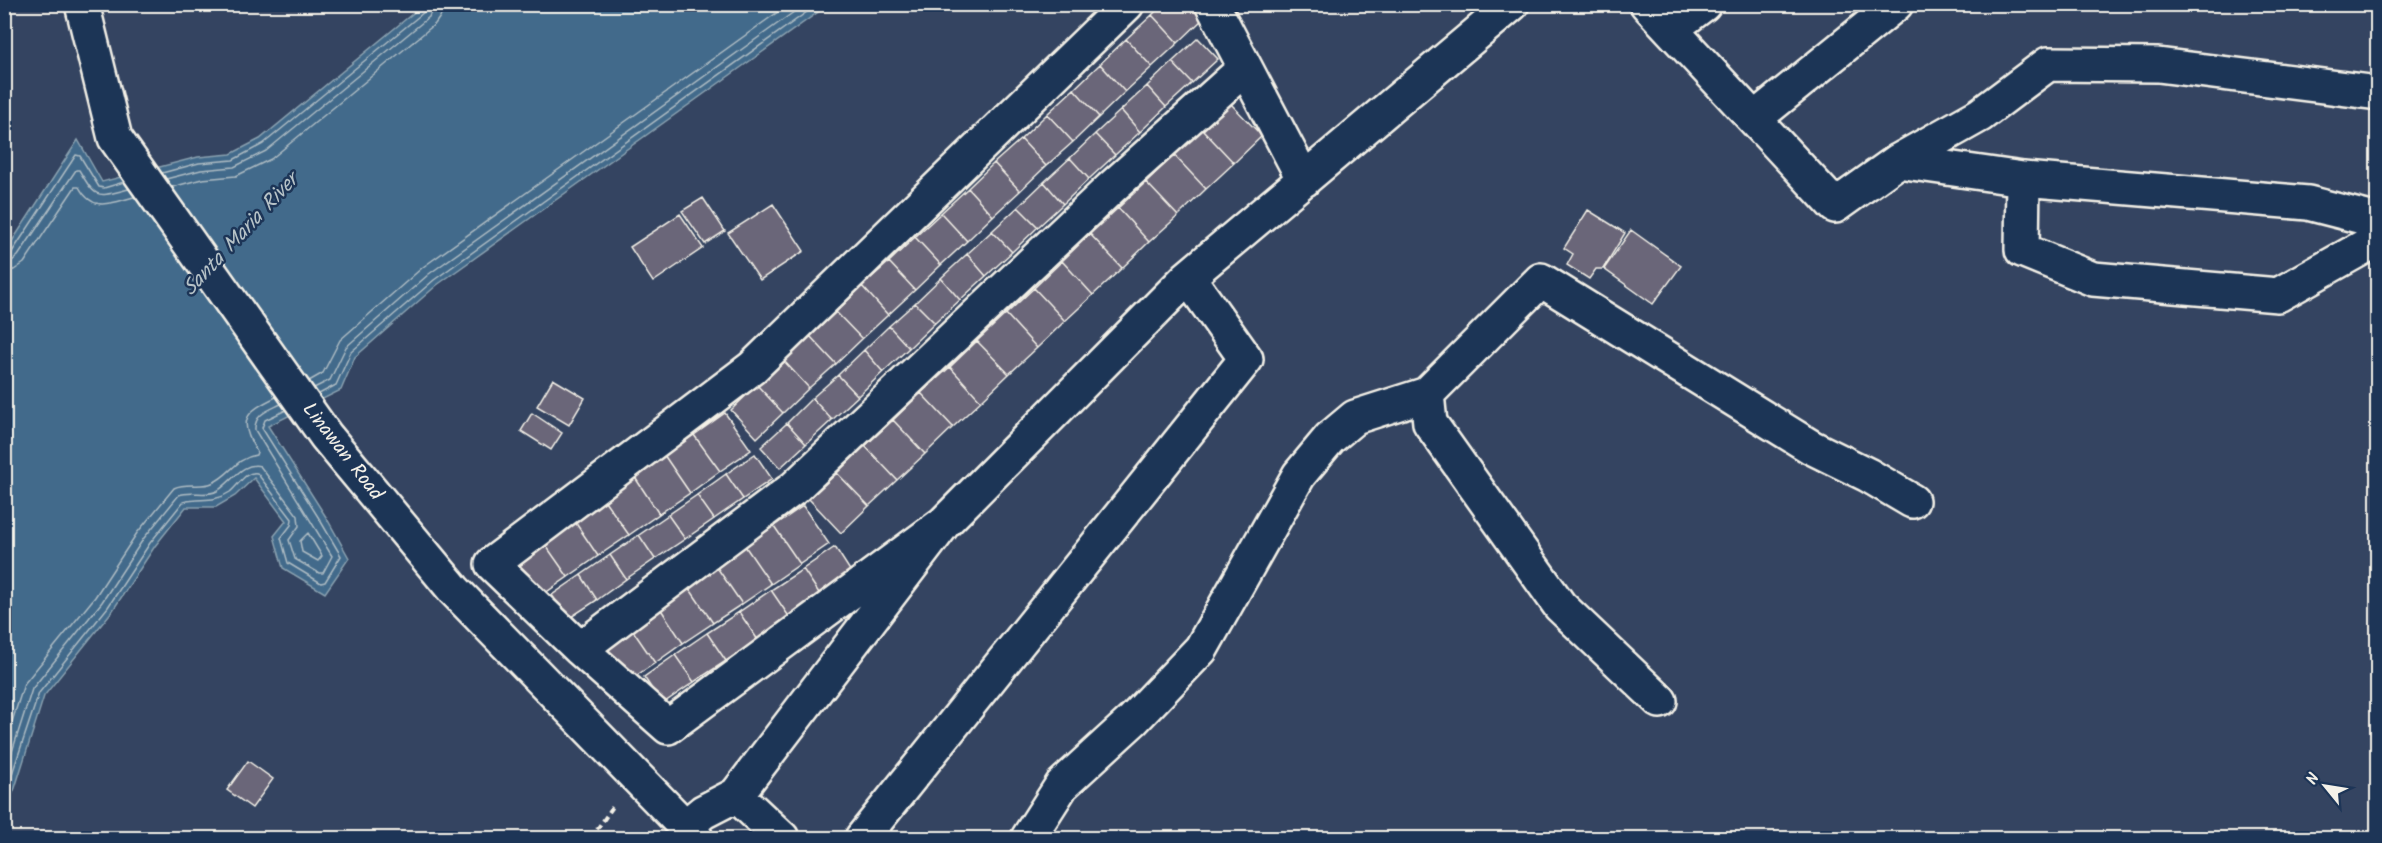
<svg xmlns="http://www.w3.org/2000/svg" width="2382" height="843" font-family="Kalam,sans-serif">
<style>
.water{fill:#436b8b;stroke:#8aa1b0;stroke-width:1.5}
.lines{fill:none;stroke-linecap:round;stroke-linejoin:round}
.shore{stroke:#adbbc3;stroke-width:1.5}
.building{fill:#6b6679;stroke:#f4f1e8;stroke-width:1.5}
.street-casing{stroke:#f4f1e8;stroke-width:38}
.secondary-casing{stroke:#f4f1e8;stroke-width:38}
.path{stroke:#f4f1e8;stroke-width:4;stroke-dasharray:6 4.5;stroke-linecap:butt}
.street{stroke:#1d3557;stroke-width:33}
.secondary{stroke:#1d3557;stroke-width:33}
.labels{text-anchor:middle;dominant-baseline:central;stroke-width:5;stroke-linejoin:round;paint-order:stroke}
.street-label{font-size:20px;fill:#f4f1e8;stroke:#1d3557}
.water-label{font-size:21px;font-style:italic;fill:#b6c2c7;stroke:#1d3557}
</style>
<rect width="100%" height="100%" fill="#344461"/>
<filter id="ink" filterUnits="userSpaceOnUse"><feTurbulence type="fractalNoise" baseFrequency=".0167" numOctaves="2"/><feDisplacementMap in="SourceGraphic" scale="12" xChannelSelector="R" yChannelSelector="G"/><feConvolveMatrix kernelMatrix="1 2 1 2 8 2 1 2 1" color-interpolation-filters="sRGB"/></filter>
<g filter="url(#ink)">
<path class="water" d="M423,5H828L437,285L355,357L341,390L268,426L326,517L349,558L325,593L283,568L274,536L286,521L254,478L235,496L216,507H186L155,546L113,610L44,696L15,788L5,812V252L78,140L102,182L198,157L231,154L260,139Z"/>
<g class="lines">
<path class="shore" d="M162,173L199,163L233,160L263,144L424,12L427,4
M166,179L201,170L234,167L266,151L429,17L434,4
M172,187L202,179L236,176L271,159L435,24L442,14L443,4
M4,255L12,252L76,155L80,156L99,187L104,188L124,182
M4,262L12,261L18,256L76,170H79C97,200 96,197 129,189
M4,271L14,270L24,263L75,187H79C93,213 111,203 134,197
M309,381L323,373L340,340L423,267L789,4
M314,388L330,380L346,347L429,274L805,4
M319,394L336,385L351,352L434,280L818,4
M308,533L322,556L318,561L302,552L300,541Z
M4,747L24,684L95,597L137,533L174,488C187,482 201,488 212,483C231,475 234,459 256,455L257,452C237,420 245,412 276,397
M4,777L32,689L102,602L144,538L179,495C191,490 206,497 217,491C231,483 243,461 260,466L298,516L299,526L289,540L295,559L319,573H323L332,556L255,430C254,414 269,410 281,404
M4,798L39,693L108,607L150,543L183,502C202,497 212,504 230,492C239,485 245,471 257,473L292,519L291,525L281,538L288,563L321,583L325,582L341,556L320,520L262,428L265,420L286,410"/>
</g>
<path class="building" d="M1163,4H1191L1204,18L1178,43L1152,15Z
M1152,15L1178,43L1152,67L1126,39Z
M1198,38L1218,59L1192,83L1172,62Z
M1126,39L1152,67L1125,92L1100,64Z
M1172,62L1192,83L1166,107L1147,86Z
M1100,64L1125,92L1099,117L1074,89Z
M1147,86L1166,107L1140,132L1121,110Z
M1074,89L1099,117L1073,142L1047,114Z
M1230,103L1262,136L1234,163L1202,129Z
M1121,110L1140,132L1115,155L1095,134Z
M1047,114L1073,142L1046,166L1021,139Z
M1202,129L1234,163L1206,189L1174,155Z
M1095,134L1115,155L1089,179L1070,158Z
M1021,139L1046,166L1020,191L994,163Z
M1174,155L1206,189L1178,216L1146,182Z
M1070,158L1089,179L1063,204L1044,182Z
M994,163L1020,191L993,216L968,188Z
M1044,182L1063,204L1038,227L1018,207Z
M1146,182L1178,216L1149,242L1118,208Z
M968,188L993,216L967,241L941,213Z
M703,198L725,231L705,244L682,211Z
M773,204L804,251L760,280L728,233Z
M1018,207L1038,227L1012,252L992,231Z
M1118,208L1149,242L1122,268L1090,234Z
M1588,210L1625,233L1603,269H1596L1589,279L1567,265L1573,254L1564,248Z
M941,213L967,241L941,265L915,237Z
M680,214L703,248L653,282L630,247Z
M1631,230L1681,266L1653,304L1604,269Z
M992,231L1012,252L986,276L967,254Z
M1090,234L1122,268L1093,295L1062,261Z
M915,237L941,265L915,290L889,262Z
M967,254L986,276L960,300L941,278Z
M1062,261L1093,295L1065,321L1034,288Z
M889,262L915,290L888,315L862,286Z
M941,278L960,300L935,323L915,303Z
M862,286L888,315L862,339L836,312Z
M1034,288L1065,321L1037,348L1006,314Z
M915,303L935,323L909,348L889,326Z
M836,312L862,339L836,364L810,336Z
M1006,314L1037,348L1009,374L977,341Z
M889,326L909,348L883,372L864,350Z
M810,336L836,364L809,388L784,361Z
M977,341L1009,374L981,401L950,367Z
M864,350L883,372L858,396L838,375Z
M784,361L809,388L783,413L757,385Z
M950,367L981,401L953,427L921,393Z
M838,375L858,396L832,420L812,398Z
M553,379L585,398L569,425L537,406Z
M757,385L783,413L757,438L731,410Z
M921,393L953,427L925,454L893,420Z
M812,398L832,420L806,444L787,423Z
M532,413L562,433L551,450L521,431Z
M725,413L751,450L720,471L694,435Z
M893,420L925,454L897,480L865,446Z
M787,423L806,444L780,468L761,447Z
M694,435L720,471L690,493L664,455Z
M865,446L897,480L869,506L837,473Z
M755,454L772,479L743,499L726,474Z
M664,455L690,493L659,514L634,476Z
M837,473L869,506L841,533L809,499Z
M726,474L743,499L714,519L697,495Z
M634,476L659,514L629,535L603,498Z
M697,495L714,519L685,539L668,515Z
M603,498L629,535L598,556L573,519Z
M803,506L829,544L800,564L774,526Z
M668,515L685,539L655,559L639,535Z
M573,519L598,556L568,577L542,540Z
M774,526L800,564L771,584L745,546Z
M639,535L655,559L626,579L610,555Z
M542,540L568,577L538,598L512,561Z
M745,546L771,584L742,604L716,566Z
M835,547L853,575L821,596L803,569Z
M610,555L626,579L597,600L581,575Z
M716,566L742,604L713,623L687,585Z
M803,569L821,596L790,618L771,590Z
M581,575L597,600L568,619L552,595Z
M687,585L713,623L683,643L658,605Z
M771,590L790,618L758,640L739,612Z
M658,605L683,643L655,663L629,625Z
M739,612L758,640L726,661L707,633Z
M629,625L655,663L625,683L600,645Z
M707,633L726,661L694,682L675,655Z
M675,655L694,682L662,704L644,677Z
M248,761L273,779L252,808L227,790Z"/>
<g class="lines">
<defs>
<path id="street" d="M1212,4L1304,180
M1647,4L1835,206L1898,161L1980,115L2048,64L2158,65L2378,93
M1671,29L1704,4
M1754,119L1896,4
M1898,161L2023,179L2308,203L2378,221
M2023,179L2022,250L2093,279L2278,295L2378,239
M944,523L668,727L580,649L492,564L752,368L1127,4
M580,649L794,488L1111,188L1245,68
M1660,701L1560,606L1430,423L1427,394L1541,280L1811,447L1868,475L1912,501
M736,795L782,838
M685,827L703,812L736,795L944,523L1188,277L1512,4
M862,838L1246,359L1188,277
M1028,838L1062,785L1133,720L1201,649L1299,475L1330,438L1355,417L1427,394"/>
<path id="secondary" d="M82,4L115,138L326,436L454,590L696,838"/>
</defs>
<use href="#street" class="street-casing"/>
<use href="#secondary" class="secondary-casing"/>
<path class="path" d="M591,838L614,805"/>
<use href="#street" class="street"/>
<use href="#secondary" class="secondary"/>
</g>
</g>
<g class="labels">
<g class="street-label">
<text transform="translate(342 452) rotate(52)">Linawan Road</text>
</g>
<g class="water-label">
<text transform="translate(241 235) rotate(-47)">Santa Maria River</text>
</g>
</g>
<rect width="2382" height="843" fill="none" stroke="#1d3557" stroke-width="24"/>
<rect x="12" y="12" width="2358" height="819" fill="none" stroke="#f4f1e8" stroke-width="2" filter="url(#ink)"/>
<g transform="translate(2325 786) rotate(300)" stroke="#1d3557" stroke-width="4.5" paint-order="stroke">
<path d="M0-4.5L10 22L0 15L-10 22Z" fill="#f4f1e8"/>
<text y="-9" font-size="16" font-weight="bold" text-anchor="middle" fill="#f4f1e8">N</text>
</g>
</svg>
